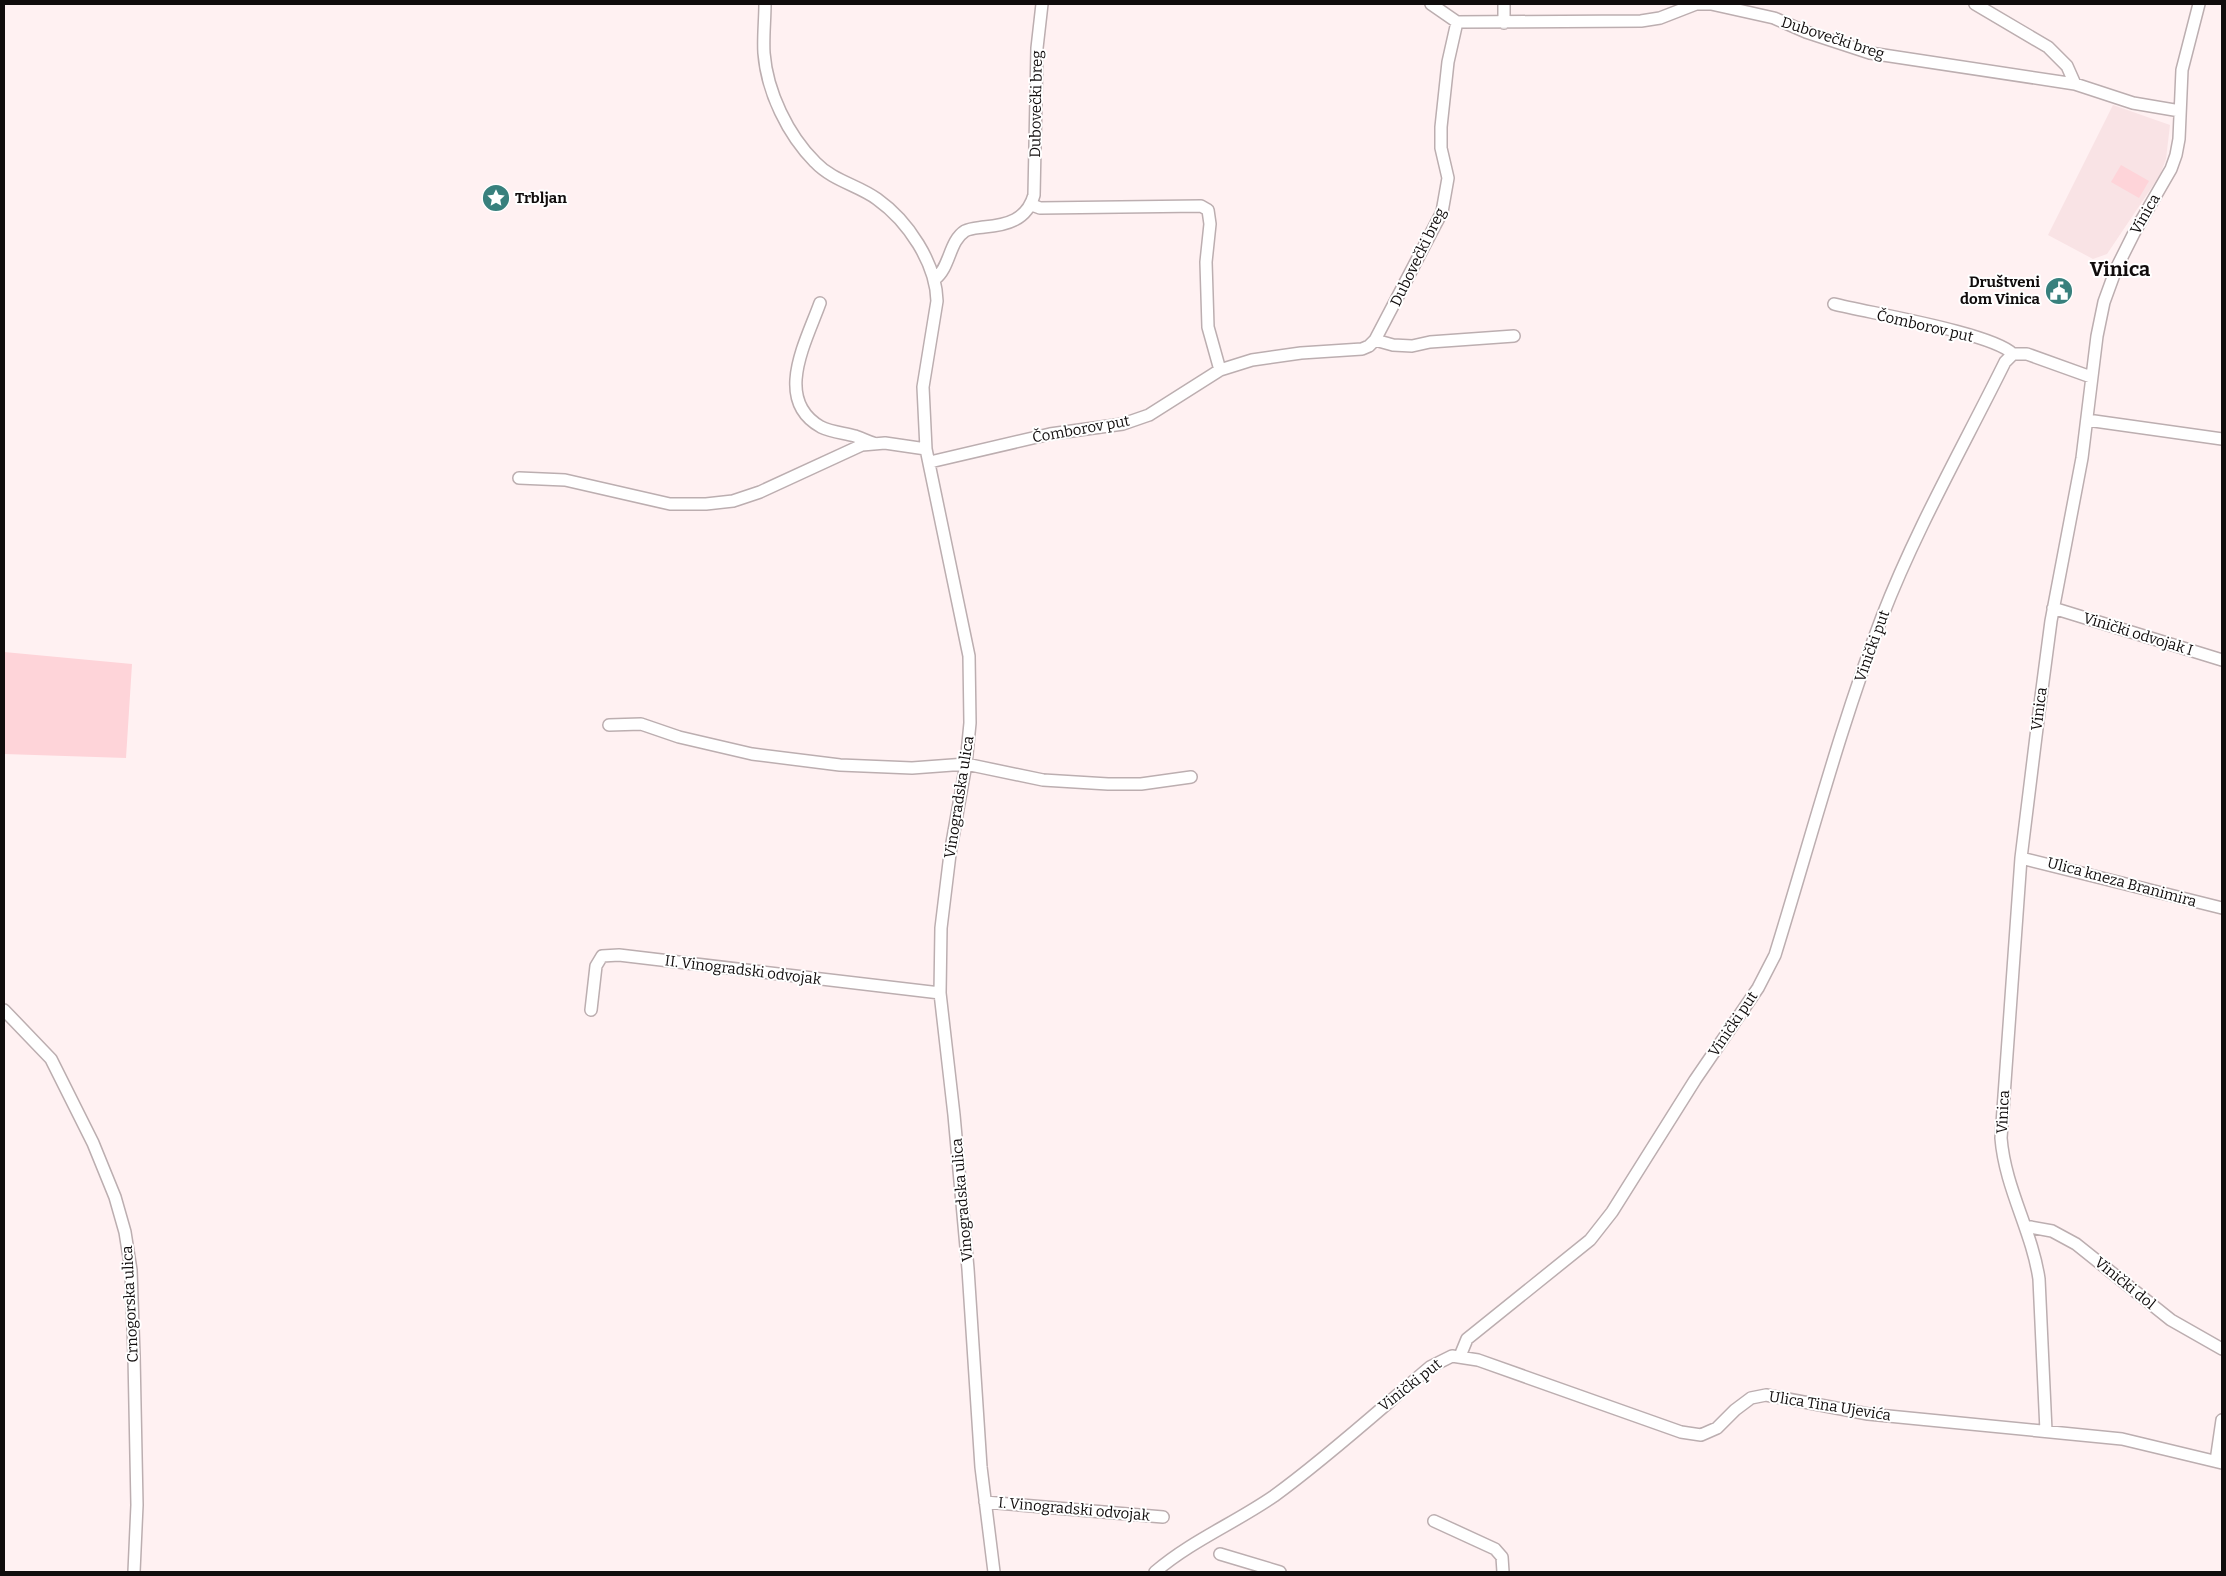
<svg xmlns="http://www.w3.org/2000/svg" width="2226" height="1576" font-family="Bitter,serif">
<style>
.built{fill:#f9e3e5}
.green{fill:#fed4d9}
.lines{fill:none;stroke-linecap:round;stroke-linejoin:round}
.street-casing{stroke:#bcaeb0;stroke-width:14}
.street{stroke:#fff;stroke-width:11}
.labels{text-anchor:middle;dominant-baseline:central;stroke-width:4;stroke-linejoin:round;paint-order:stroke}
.street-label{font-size:15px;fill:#100c0c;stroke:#fff}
.poi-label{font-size:15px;font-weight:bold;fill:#100c0c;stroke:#fff;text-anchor:start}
.district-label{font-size:20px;font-weight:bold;fill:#100c0c;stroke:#fff}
</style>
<rect width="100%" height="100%" fill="#fff1f2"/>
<path class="built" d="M2113,105L2170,125L2166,159L2160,175L2107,254L2093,259L2048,235Z"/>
<path class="green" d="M2121,165L2149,181L2139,198L2111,182Z
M4,652L132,664L126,758L4,754Z"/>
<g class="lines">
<defs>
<path id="street" d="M765,4C765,20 763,37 764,53C767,92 788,135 815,162C833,181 858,185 877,199C908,221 936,263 937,301L923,387L926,449L969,656L970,723L966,764L950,854L941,928L940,993L954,1115L968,1269L981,1467L994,1572
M1431,4L1457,22L1641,21L1660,18L1696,4H1711L1774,18L1806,32L1870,53L2075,84L2133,103L2180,111
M1975,4L2048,47L2067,66L2075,84
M1504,23V4
M1032,205L1040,208L1201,206L1208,210L1210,224L1206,262L1208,327L1220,370
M935,279C950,268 949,241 965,231C971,228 978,228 984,227C1007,225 1027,220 1034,195L1037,48L1042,4
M820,303C806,342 773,400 821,427C831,432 844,433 855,436C861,438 867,441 873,443
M1834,304C1869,313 1993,333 2013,354
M1375,340L1442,212L1448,178L1441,148V127L1448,62L1457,22
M2087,420L2222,439
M930,462L1050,434L1123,424L1149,415L1220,370L1252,360L1301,353L1362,349L1369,346L1375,340L1393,345L1412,346L1430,342L1514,336
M519,478L565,480L670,504H706L733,501L760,492L862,445L885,443L926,449
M2053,608L2222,660
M609,725L641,724L679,737L752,754L840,765L912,768L966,764L1043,780L1108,784H1141L1191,777
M2021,858L2222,908
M4,1010L51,1059L93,1143L115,1197L125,1232L131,1270L134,1356L137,1505L134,1572
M591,1010L596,966L602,956L619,955L940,993
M2025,1226L2052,1231L2076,1244L2171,1320L2222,1349
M1460,1356L1467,1339L1590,1240L1612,1212L1695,1080L1758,988L1775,955C1810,842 1840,727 1882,617C1916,529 1963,447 2005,362L2013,354H2027L2091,377
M2046,1431L2039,1279C2032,1231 2005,1188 2001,1138L2021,858L2039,712L2051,621L2082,458L2097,336L2104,302L2116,269L2134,233L2171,169L2176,155L2179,139L2182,70L2199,4
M2216,1461L2222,1420
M985,1502L1163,1517
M1434,1521L1495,1549L1502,1557L1503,1572
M1220,1554L1280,1572
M1155,1572C1191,1541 1235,1523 1274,1496C1329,1456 1379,1410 1430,1367L1452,1356L1478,1360L1681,1432L1701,1435L1717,1428L1735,1410L1751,1398L1766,1395L1868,1414L2122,1439L2222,1463"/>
</defs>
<use href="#street" class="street-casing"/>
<use href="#street" class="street"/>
</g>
<defs>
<symbol id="sight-disc" viewBox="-11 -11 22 22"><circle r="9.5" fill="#38807d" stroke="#fff"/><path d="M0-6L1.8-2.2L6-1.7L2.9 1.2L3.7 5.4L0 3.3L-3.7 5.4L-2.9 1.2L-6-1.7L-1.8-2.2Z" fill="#fff"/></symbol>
<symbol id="civic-disc" viewBox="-11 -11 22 22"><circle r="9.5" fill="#38807d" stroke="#fff"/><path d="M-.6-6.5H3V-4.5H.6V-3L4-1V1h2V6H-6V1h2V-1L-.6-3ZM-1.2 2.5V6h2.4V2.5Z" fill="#fff"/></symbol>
</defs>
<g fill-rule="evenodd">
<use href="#sight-disc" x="480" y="182" width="32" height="32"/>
<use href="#civic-disc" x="2043" y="275" width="32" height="32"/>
</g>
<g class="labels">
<g class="street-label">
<text transform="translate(1833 38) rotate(18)">Dubovečki breg</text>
<text transform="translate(1036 104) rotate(-89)">Dubovečki breg</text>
<text transform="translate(2145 214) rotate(-60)">Vinica</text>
<text transform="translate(1418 257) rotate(-64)">Dubovečki breg</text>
<text transform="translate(1925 326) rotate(13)">Čomborov put</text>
<text transform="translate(1081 429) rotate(-10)">Čomborov put</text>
<text transform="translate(2138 634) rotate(17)">Vinički odvojak I</text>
<text transform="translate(1872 646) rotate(-70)">Vinički put</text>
<text transform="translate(2039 709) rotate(-83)">Vinica</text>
<text transform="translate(959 797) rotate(-81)">Vinogradska ulica</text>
<text transform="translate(2122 882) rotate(15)">Ulica kneza Branimira</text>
<text transform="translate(743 970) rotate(7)">II. Vinogradski odvojak</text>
<text transform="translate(1733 1024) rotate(-56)">Vinički put</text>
<text transform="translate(2003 1112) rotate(-87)">Vinica</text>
<text transform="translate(962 1200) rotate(-95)">Vinogradska ulica</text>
<text transform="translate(2125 1283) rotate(39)">Vinički dol</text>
<text transform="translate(130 1304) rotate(-93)">Crnogorska ulica</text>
<text transform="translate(1410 1385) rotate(-38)">Vinički put</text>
<text transform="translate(1830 1406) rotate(9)">Ulica Tina Ujevića</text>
<text transform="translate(1074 1509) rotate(5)">I. Vinogradski odvojak</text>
</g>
<g class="poi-label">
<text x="515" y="198">Trbljan</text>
<text x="2040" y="282" text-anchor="end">Društveni<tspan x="2040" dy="17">dom Vinica</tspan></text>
</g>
<g class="district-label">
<text x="2120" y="269">Vinica</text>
</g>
</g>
<rect width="2226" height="1576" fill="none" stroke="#100c0c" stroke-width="10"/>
</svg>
